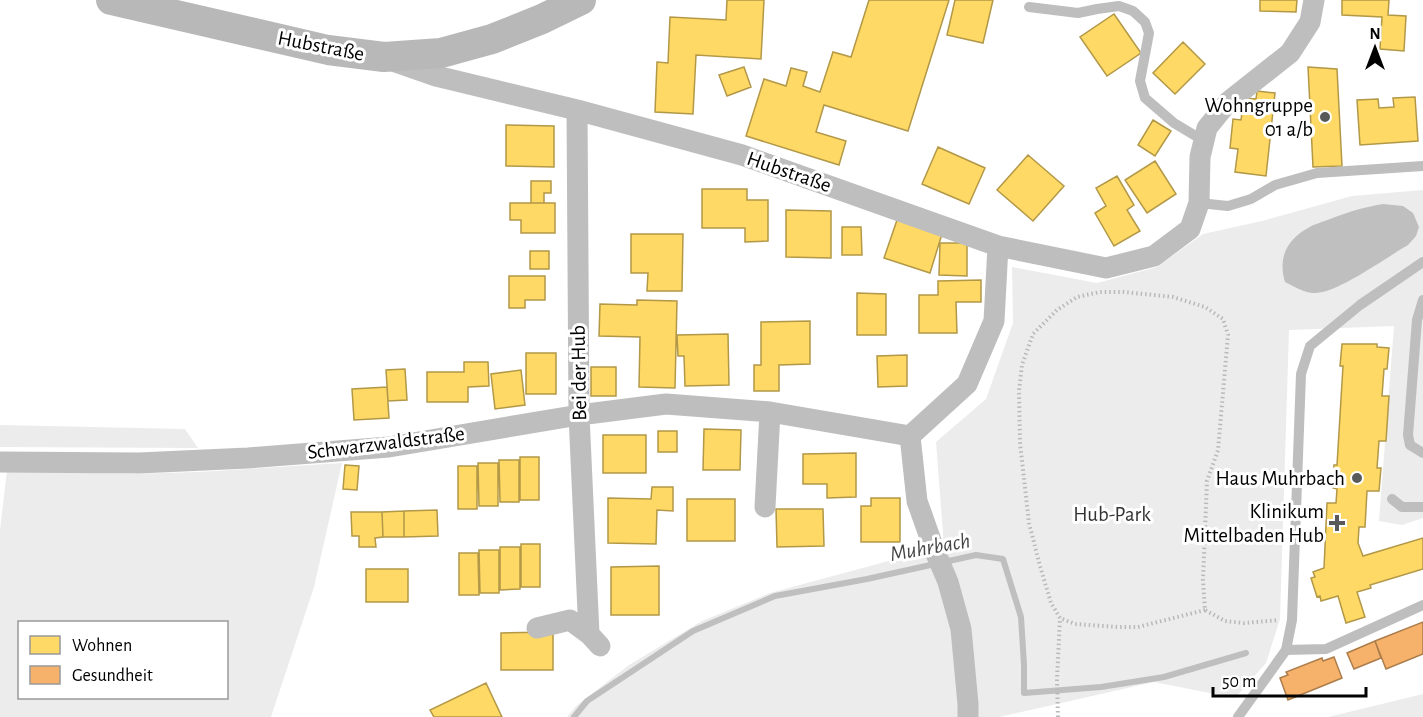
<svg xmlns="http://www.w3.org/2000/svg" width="1423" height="717" font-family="'Alegreya Sans',sans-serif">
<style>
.green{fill:#ececec;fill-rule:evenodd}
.water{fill:#bfbfbf}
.homes{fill:#ffd966;stroke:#b29847;stroke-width:1.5}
.health{fill:#f6b26b;stroke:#ac7d4b;stroke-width:1.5}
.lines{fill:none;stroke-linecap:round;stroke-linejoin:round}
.stream{stroke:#bfbfbf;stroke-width:6}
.path{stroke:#b9b9b9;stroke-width:4;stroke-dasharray:1.5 3;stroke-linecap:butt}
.service{stroke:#bebebe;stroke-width:10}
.minor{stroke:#bebebe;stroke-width:21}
.secondary{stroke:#b8b8b8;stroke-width:30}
.poi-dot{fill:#595959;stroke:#fff;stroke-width:2}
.labels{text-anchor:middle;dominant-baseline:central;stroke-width:6;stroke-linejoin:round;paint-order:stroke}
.street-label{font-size:21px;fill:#000;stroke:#fff}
.poi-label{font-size:21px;fill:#000;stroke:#fff;text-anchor:end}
.park-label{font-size:21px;fill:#333;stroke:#fff}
.water-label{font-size:22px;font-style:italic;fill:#444;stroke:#fff}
</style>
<rect width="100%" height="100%" fill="#fff"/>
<path class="green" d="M1423,190V518L1402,525L1379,521L1394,326L1289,330L1280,619L1266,663L1235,698L1154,682L999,717H977L970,633L944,546L936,442L986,399L1013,323L1012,267L1097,283L1157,267L1203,234L1262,221L1352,196Z
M0,425L185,429L198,448L0,447Z
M342,463L314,587L271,717H0V530L7,470L129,474L198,472ZM20,622H226V698H20Z
M929,550L949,611L956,669L959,717H567L576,706L629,665L702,621L770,593Z
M1423,694V717H1328Z"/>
<path class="water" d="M1383,204L1403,206L1413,213L1419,227L1416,236L1408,245C1387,257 1339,292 1316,293C1306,294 1295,287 1285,282C1278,259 1286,240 1308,228C1314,224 1323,222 1330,219C1348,212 1364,207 1383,204Z"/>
<path class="homes" d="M727,0H764L761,59L696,55L693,114L655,112L657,62L668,63L670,17L726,20Z
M869,0H949L908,131L824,105L816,132L846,141L839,165L746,136L764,79L786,86L791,68L807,72L803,86L820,92L833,52L851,57Z
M955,0H993L983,43L947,35Z
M1260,0H1297L1296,12L1260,11Z
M1342,0H1389L1388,15L1406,16L1404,51L1380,49L1382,17L1342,15Z
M1114,14L1141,53L1107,76L1080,37Z
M1183,42L1205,64L1175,94L1153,73Z
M744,67L751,87L727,96L719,75Z
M1308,67L1337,69L1342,166L1313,167Z
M1257,91L1275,93L1266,176L1235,172L1238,149L1230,148L1233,119L1241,120L1244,98L1256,99Z
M1415,97L1418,141L1360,145L1357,100L1378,99L1379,108L1394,107L1393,98Z
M1153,120L1171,131L1155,156L1138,145Z
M506,125L554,126V167L506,166Z
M938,147L985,168L969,204L922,184Z
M1028,155L1064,186L1033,221L997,190Z
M1155,161L1176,194L1147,213L1125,180Z
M1117,176L1134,205L1127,210L1140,231L1114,246L1095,213L1106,206L1096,188Z
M531,181H551V193H544V203H531Z
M702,189H747V200H768V241L745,242V228H702Z
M510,203H555V233H521V220H510Z
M786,210L831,211V258L786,257Z
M897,220L942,234L930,273L884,258Z
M842,227H861L862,255H842Z
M631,234H683L682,291H647L648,273H631Z
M940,243H967V276L939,275Z
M530,251H549V269H530Z
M509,276H545V300H525V308H509Z
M981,280V302H956L957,333H919V295H938V281Z
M857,293L886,294V335H857Z
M637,300L677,301L675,388L639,387L640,337L599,336L600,304L637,305Z
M810,321V364L779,365V391H754V365H761V322Z
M728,334L729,385L685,386L684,356H678L677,335Z
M1342,344H1377V347L1389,348L1387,369H1384L1382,396H1389L1386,441H1379L1377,468H1381L1379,491H1367L1365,527H1359L1358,543L1363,556L1423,538V569L1370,585L1371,588L1357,592L1365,617L1346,623L1338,596L1321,601L1320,596L1317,597L1311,578L1315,577L1313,572L1324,568L1327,503H1336L1337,489L1333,488L1334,465H1337L1343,366H1340Z
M526,353H556V394H526Z
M907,355V386L878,387L877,356Z
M464,362H488L489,386L468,387V402H427V372H464Z
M591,367H616V396H591Z
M405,369L407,400L388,401L386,370Z
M521,370L525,405L495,409L491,374Z
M387,387L389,418L354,420L352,389Z
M704,429L741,430L740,470H703Z
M658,431H677V452H658Z
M603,435H646V473H603Z
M856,453V497L827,498V484H803V454Z
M520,457H539V500H520Z
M499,460H519V502H500Z
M478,463H498V506H479Z
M345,465L359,466L357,490L343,489Z
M458,466H477V509H458Z
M652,487H673V511L657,510L656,544L608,543V498L651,499Z
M871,498H900V542H861V506H871Z
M687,499H735V541H687Z
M776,509H823L824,546L777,547Z
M437,510L438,536L404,537V511Z
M404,511V537H383L382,512Z
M351,512H382L383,537L375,538L376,547H359V536H352Z
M521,544H540V587H521Z
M500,547H520V589L500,590Z
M479,550H499V593H480Z
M459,553H478L479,595H459Z
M659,566V615H611V567Z
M366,569H408V602H366Z
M553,632V670H501V633Z
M486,683L502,717H434L430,710Z"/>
<path class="health" d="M1423,622V654L1386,669L1375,641Z
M1375,641L1381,658L1354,669L1347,653Z
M1334,657L1342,678L1288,700L1280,678L1288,675L1286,672L1322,658L1323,661Z"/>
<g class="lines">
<path class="stream" d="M574,717L587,701L693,631L775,596L867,579L976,555L1003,559L1021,617L1024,665V693L1101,687L1164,677L1246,653"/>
<path class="path" d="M1205,610L1138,627H1118L1075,624L1060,618L1051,603L1040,566L1029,523L1020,443L1019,391L1022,365L1033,334L1057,310L1077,297L1100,292H1124L1173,297L1205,307L1223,319L1228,335L1218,450L1207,481L1203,580L1205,610L1225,621L1244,623L1279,620
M1058,717L1057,679L1060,618"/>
<path class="service" d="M1029,7L1078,13L1097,9L1119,6L1133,11L1145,22L1149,33L1140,81L1145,98L1174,123L1204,141
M1199,203L1228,206L1251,199L1275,185L1317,173L1423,166
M1423,300L1417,320L1408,435L1410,445L1423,453
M1392,499L1402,507H1423
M1286,650L1326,649L1423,605
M1238,717L1286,650L1292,620L1301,374L1310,346L1360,305L1423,262"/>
<path class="minor" d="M393,61L436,76L577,110L742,155L998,246L1106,268L1154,256L1190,229L1199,203L1200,157L1207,128L1228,102L1290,53L1310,22L1314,0
M577,110L579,415L589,634L600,646
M910,436L917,501L934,549L948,582L961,629L968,704V717
M910,436L967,384L994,321L998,246
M0,462L139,463L248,458L389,447L579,415L666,404L770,412L910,436
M765,507L770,412
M537,628L570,620L589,634"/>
<path class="secondary" d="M111,0L328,50L384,57L441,53L492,39L542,19L581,0"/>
</g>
<g class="poi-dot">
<circle cx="1325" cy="117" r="6"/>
<circle cx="1357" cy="478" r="6"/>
<path d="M1334 514h6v6h6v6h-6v6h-6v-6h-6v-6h6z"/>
</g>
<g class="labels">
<g class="street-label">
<text transform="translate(321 46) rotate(11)">Hubstraße</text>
<text transform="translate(789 172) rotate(19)">Hubstraße</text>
<text transform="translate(579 373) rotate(-91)">Bei der Hub</text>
<text transform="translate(386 443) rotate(-7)">Schwarzwaldstraße</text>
</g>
<g class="poi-label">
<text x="1313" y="105">Wohngruppe<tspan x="1313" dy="24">01 a/b</tspan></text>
<text x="1345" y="478">Haus Muhrbach</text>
<text x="1324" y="511">Klinikum<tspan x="1324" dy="24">Mittelbaden Hub</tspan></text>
</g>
<g class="park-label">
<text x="1112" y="514">Hub-Park</text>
</g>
<g class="water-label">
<text transform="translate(930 547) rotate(-10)">Muhrbach</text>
</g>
</g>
<rect x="18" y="621" width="210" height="78" fill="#ffffff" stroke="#999999" stroke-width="1.5"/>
<rect x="30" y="636" width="30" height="18" fill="#ffd966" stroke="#999999" stroke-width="1.5"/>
<text x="72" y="651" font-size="18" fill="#000000">Wohnen</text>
<rect x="30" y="666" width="30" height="18" fill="#f6b26b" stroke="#999999" stroke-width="1.5"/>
<text x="72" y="681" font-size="18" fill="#000000">Gesundheit</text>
<g transform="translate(1375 48)" stroke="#ffffff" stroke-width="4.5" paint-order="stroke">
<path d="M0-4.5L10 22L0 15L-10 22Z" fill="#000000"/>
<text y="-9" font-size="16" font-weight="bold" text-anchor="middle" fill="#000000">N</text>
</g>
<path d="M1213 687v9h153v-9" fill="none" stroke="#000000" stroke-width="3"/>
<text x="1222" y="687" font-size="18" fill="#000000" stroke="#ffffff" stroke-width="4.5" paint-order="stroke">50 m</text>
</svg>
